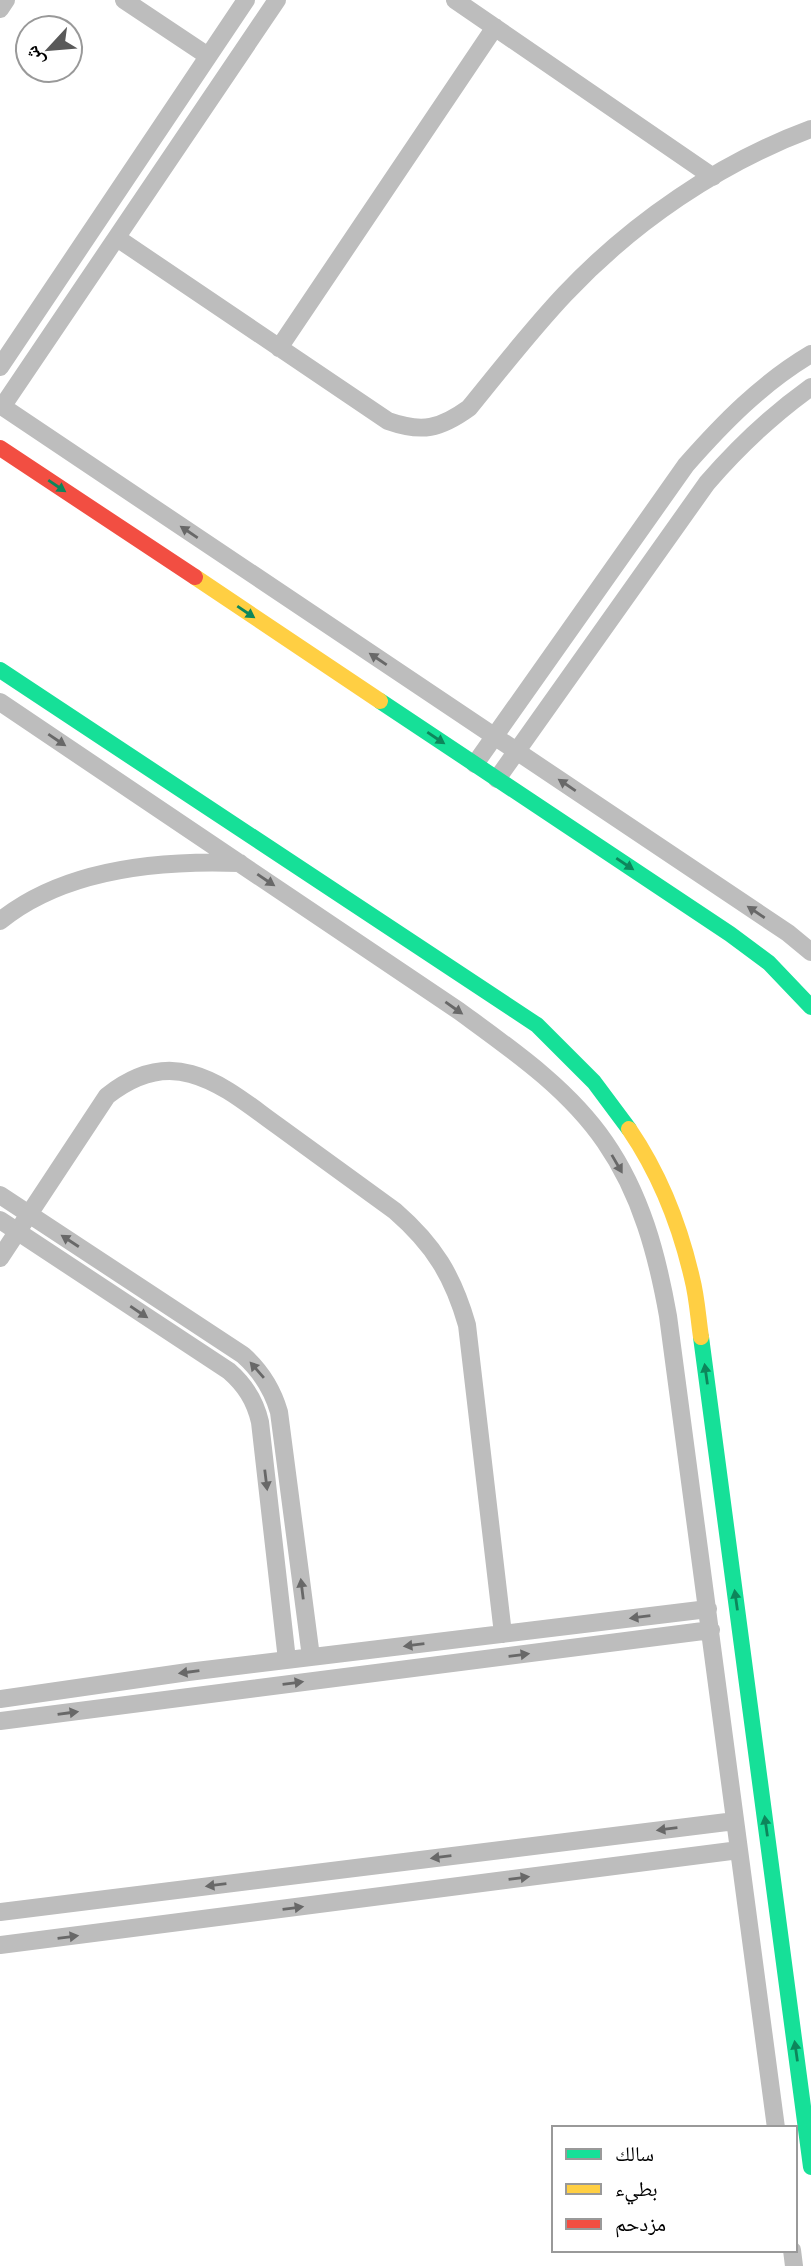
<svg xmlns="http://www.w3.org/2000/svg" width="811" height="2266" font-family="'IBM Plex Sans','Noto Naskh Arabic',sans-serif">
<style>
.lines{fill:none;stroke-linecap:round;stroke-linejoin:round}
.street{stroke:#bdbdbd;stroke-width:18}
.fast{stroke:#16e098;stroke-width:16}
.slow{stroke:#ffcf43;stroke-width:16}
.jam{stroke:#f24e42;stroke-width:16}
.oneway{fill:#0d865b}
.oneway2{fill:#686868}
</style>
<rect width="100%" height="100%" fill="#fff"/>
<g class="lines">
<path class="street" d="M124,0L208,56
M455,0L713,177
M0,9L6,0
M117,238L388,421C422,433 440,429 469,408C500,370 531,330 565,294C632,223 719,163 811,129
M279,348L495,27
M0,367L246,0
M0,405L788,933L811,952
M2,407L277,0
M0,702L459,1011C511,1049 568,1088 605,1142C641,1194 657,1254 668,1316L776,2128
M475,764L686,465C723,423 762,383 811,354
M497,779L707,483C739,446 772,415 811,387
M0,921C64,869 161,860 240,863
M0,1195L243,1355C261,1371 272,1388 279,1412L311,1657
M0,1220L229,1371C245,1385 255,1400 260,1422L287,1660
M0,1258L107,1096C131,1077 160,1065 191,1074C224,1083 251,1107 278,1126C317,1154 356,1183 395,1211C434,1245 453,1276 467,1325L503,1634
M0,1699L188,1672L708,1609
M0,1721L711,1630
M0,1912L735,1821
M0,1945L739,1850
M792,2250L794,2266"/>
<path class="fast" d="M0,670L537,1025L594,1082L629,1129
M380,701L730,934L769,963L811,1007
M701,1337L811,2167"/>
<path class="slow" d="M195,577L380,701
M629,1129C659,1173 680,1226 692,1278C697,1297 698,1317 701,1337"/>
<path class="jam" d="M0,448L195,577"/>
</g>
<defs><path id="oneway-solid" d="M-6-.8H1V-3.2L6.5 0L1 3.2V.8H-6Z" transform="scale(1.75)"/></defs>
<g class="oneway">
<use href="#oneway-solid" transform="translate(57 486) rotate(34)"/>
<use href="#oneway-solid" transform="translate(246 612) rotate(34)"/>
<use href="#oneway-solid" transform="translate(436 738) rotate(34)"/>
<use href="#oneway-solid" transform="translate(625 864) rotate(34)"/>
<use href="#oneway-solid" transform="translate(706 1374) rotate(-98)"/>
<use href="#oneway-solid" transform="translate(736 1600) rotate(-98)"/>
<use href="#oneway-solid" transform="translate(766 1826) rotate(-98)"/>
<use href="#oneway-solid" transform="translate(796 2051) rotate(-98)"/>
</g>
<g class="oneway2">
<use href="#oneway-solid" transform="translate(189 532) rotate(-146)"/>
<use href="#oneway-solid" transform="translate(378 659) rotate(-146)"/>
<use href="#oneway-solid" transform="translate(57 740) rotate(34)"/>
<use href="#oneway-solid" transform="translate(567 785) rotate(-146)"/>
<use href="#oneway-solid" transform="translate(266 880) rotate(34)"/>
<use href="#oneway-solid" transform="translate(756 912) rotate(-146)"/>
<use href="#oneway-solid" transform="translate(454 1008) rotate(35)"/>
<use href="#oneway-solid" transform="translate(617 1164) rotate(60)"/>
<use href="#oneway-solid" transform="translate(70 1241) rotate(-147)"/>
<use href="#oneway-solid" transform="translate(139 1312) rotate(34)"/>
<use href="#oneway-solid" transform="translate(257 1370) rotate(-131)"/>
<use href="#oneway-solid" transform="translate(266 1480) rotate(83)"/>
<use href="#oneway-solid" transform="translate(302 1589) rotate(-97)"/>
<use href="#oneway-solid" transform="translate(640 1617) rotate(173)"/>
<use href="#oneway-solid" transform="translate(414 1645) rotate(173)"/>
<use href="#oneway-solid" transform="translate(519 1655) rotate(-7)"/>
<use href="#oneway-solid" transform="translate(189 1672) rotate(172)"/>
<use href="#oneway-solid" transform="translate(293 1683) rotate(-7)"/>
<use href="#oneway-solid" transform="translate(68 1713) rotate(-8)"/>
<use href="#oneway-solid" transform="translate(667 1829) rotate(173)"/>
<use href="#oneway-solid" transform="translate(441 1857) rotate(173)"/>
<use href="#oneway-solid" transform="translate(519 1878) rotate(-7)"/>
<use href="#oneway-solid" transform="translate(216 1885) rotate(173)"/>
<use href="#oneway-solid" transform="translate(293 1908) rotate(-7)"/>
<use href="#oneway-solid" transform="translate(68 1937) rotate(-7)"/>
</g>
<rect x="552" y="2126" width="245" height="126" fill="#ffffff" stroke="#999999" stroke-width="2"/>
<rect x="566" y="2149" width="35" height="10" fill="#16e098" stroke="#999999" stroke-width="2"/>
<text x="615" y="2161" font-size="21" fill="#000000">سالك</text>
<rect x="566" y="2184" width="35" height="10" fill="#ffcf43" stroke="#999999" stroke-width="2"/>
<text x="615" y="2196" font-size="21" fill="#000000">بطيء</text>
<rect x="566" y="2219" width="35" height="10" fill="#f24e42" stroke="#999999" stroke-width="2"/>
<text x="615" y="2231" font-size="21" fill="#000000">مزدحم</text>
<g transform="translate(49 49) rotate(244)"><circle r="33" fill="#ffffff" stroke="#999999" stroke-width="2"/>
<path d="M0-5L12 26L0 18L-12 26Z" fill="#595959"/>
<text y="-10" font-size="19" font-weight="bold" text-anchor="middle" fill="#000000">ش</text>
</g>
</svg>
